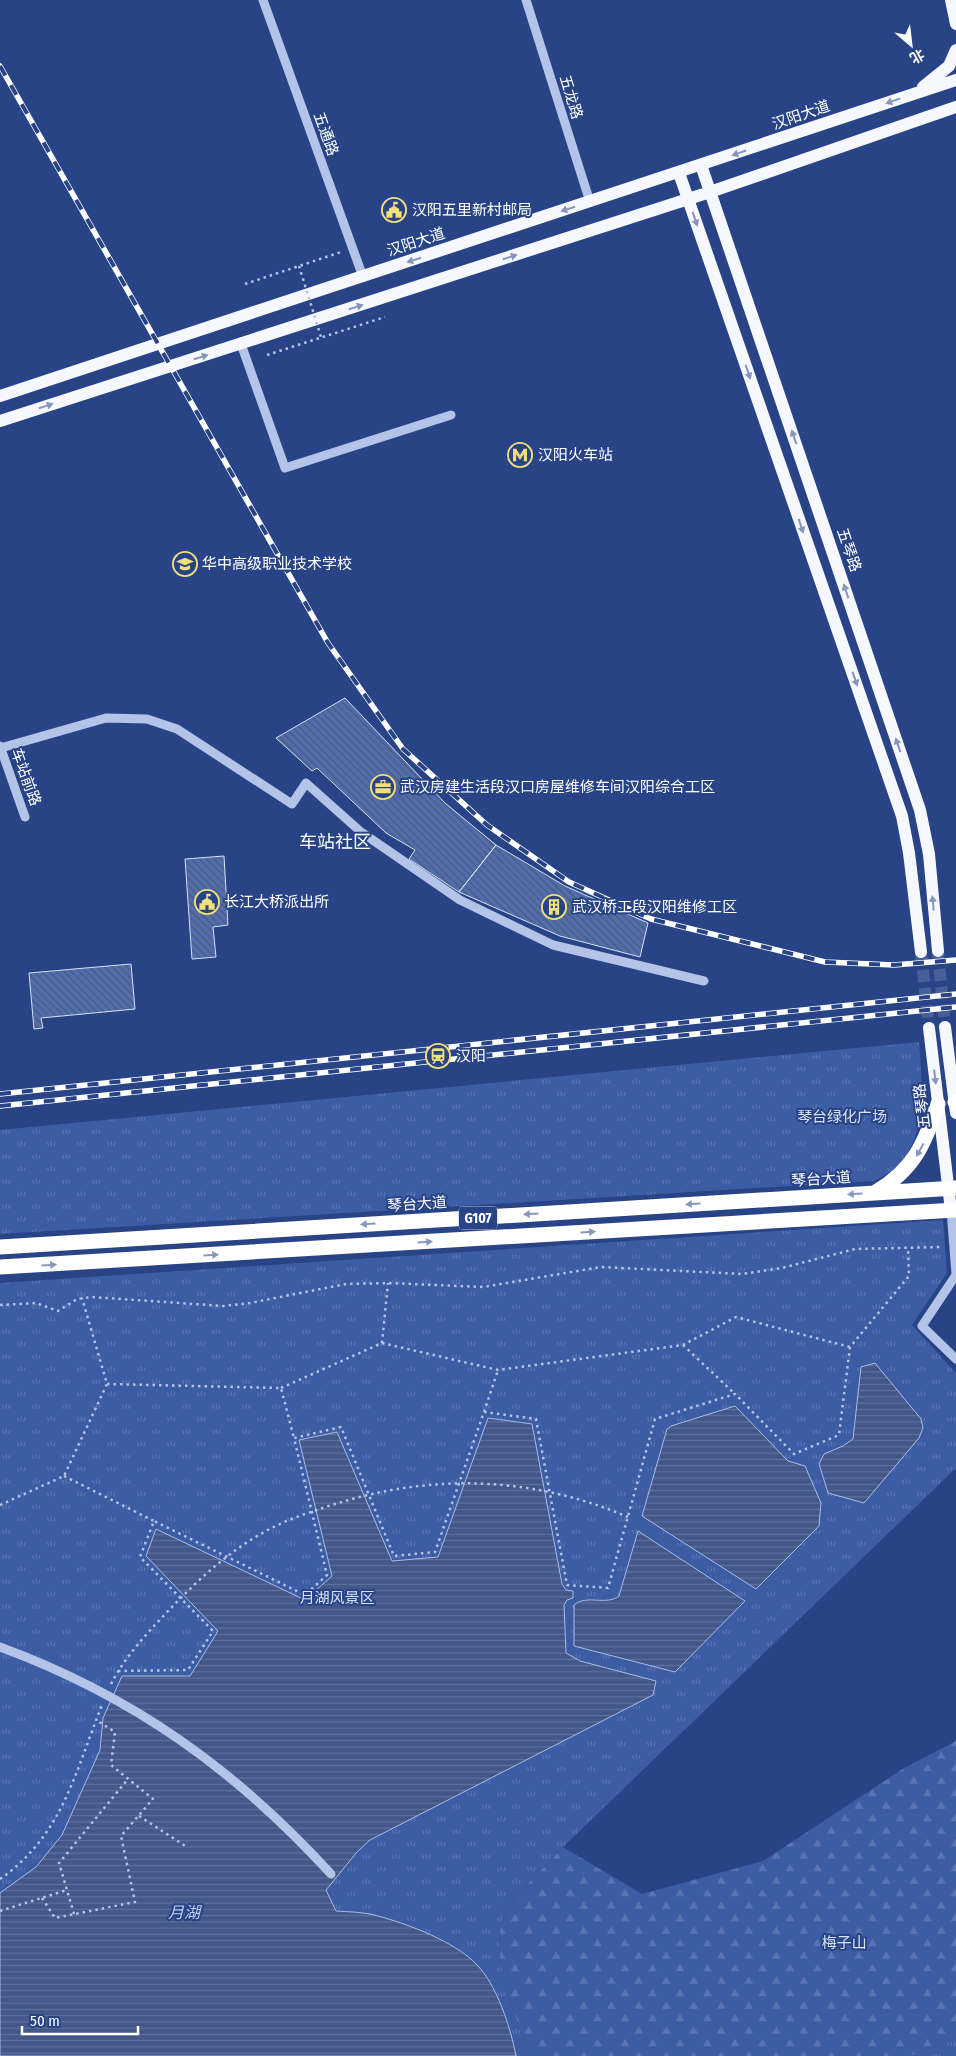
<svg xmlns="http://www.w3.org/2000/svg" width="956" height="2056" font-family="'Fira Sans Condensed','Noto Sans SC',sans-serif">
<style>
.forest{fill:url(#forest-firs)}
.park{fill:url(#park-tufts)}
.water{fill:url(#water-rules);stroke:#a8bde9}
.building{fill:url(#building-back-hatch);stroke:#d7e1f7}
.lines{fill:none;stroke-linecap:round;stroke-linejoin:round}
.major-tunnel{stroke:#486099;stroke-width:12;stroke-dasharray:12 6;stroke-linecap:butt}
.path{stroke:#b4c4e8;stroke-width:2.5;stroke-dasharray:2.5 4;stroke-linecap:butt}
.minor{stroke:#b4c4e8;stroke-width:9}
.major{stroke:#f6f8fe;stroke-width:12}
.highway{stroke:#fff;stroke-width:15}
.rail-casing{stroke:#fff;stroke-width:5.5}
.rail{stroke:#284487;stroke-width:4;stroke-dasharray:11;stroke-linecap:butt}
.path-bridge{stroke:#b4c4e8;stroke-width:2.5;stroke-dasharray:2.5 4;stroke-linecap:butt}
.oneway{fill:#8595bd}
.oneway2{fill:#8998bd}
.labels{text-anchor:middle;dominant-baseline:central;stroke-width:4;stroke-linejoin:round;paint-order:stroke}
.shield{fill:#284487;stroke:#bec7db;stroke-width:1}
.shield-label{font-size:14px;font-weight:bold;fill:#fff}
.street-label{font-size:15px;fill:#fff;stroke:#284487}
.poi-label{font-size:15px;fill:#fff;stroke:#284487;text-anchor:start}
.park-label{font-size:15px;fill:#d7e1f7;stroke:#284487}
.water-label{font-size:16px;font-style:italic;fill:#bfcef0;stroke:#284487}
.quarter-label{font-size:18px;fill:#fff;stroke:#284487}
</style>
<defs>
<pattern id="forest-firs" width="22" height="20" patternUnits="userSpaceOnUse" patternTransform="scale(1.25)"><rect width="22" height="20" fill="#3c5ca4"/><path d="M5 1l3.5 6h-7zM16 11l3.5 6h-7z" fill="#5974b2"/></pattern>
<pattern id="park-tufts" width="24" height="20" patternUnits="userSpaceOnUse" patternTransform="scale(1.25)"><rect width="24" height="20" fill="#3c5ca4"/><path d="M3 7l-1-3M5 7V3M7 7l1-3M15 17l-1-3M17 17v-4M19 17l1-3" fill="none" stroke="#5974b2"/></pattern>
<pattern id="water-rules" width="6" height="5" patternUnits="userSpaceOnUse" patternTransform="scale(1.25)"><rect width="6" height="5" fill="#435789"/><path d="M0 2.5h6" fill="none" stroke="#5f709b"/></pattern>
<pattern id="building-back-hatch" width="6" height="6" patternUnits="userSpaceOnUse" patternTransform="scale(1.25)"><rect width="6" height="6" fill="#506daf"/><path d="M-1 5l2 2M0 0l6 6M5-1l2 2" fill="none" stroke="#4e5974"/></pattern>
</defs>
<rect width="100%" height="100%" fill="#284487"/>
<path class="forest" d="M956,1741V2036L911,2056H533C515,2023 483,1942 509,1907C524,1885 545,1867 563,1847L642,1894L763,1861L904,1768Z"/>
<path class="park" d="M919,1042C923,1092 930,1160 873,1181L0,1234V1130Z
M943,1220L947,1273L912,1325L956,1373V1468L563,1847C545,1867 524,1885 509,1907C483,1942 515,2023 533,2056H0V1283Z
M956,2036V2056H911Z"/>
<path class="water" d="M875,1363L921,1419L923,1428L919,1438L864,1503L828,1493L819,1464L824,1454L843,1446L853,1439L861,1367Z
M735,1406L788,1461L805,1466L821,1503L819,1526L756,1589L642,1516L667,1429L671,1426Z
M488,1418L532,1424L562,1584L566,1590L573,1591V1598L567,1600L564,1605L566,1653L580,1661L656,1681L653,1695L370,1840L357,1852L326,1890L336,1911C350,1912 365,1912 378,1916C408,1924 456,1942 477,1965C497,1985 511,2029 516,2056H0V1893L36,1867L62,1835L100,1750L103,1718L122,1676H190L218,1631L146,1556L156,1529L305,1600L332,1576L299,1440L337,1432L392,1561L438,1557Z
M638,1531L745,1601L675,1672L574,1646V1605C587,1594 606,1606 619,1596Z"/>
<path class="building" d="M345,698L445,803L496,845L459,892L409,859L415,850L386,833L317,768L312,771L276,738Z
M496,845L565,886L648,923L640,957L560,936L459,892Z
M224,856L228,925L213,927L216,957L192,959L185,859Z
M131,964L135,1009L41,1018L43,1028L34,1029L29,973Z"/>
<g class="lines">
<path class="major-tunnel" d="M938,951L945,1027
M921,952L929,1028"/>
<path class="path" d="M245,284L341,252
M267,355L385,317
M0,1305L36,1303L58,1311L77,1299L92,1297L223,1306L250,1303L346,1284L388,1283L483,1287L601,1267L742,1274L782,1268L855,1249L942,1247
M382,1343L388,1283
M683,1345L735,1394
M107,1384L281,1388L294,1438
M281,1388L382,1343L498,1370L683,1345L736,1317L850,1347
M484,1412L498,1370
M64,1476L154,1521
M0,1505L64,1476L107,1384L82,1298
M118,1671L188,1670L213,1631L140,1557L154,1521L305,1595L327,1575L294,1438L341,1427L394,1556L435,1552L484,1412L536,1419L567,1585L608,1588L655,1419L735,1394L794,1454L839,1435L850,1347L909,1276L908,1248
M111,1684C126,1655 149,1631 172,1607C198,1580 226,1554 259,1535C282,1521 307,1513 332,1505C431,1473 532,1476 628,1517
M139,1816L187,1847
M0,1879C63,1835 75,1772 102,1705
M42,1898L55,1918L135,1902L121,1836L153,1799L111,1765L115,1732L96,1720
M0,1911L67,1890
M74,1914L59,1863L128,1779"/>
<path class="minor" d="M263,0L363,277
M526,0L590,202
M241,344L285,468L451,415
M0,746L25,817
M1,748L106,718L147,719L177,729L292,804L306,783L361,832L460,900L553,945L704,981
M951,1210L956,1274
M956,1275L922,1326L956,1359
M0,1647C133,1696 236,1770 331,1874"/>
<path class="major" d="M951,0L956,24
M923,87L949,66L956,50
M701,165L920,810L929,854L938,951
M679,173L902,816L909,853L921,952
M0,396L956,80
M0,421L710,192L956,107
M945,1027L956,1113
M929,1028L951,1210"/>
<path class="highway" d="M955,1102L956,1104
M876,1192C914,1169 924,1145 938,1104
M0,1247L956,1188
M0,1267L956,1210"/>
<defs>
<path id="rail" d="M0,66L328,643L403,749L487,825L569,882L651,919L825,962L894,965L956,960
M0,1094L956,994
M0,1106L956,1007"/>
</defs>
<use href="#rail" class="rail-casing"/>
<use href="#rail" class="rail"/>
<path class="path-bridge" d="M299,266L321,337"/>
</g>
<defs><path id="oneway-solid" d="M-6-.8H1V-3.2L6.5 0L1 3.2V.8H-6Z" transform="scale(1.25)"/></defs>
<g class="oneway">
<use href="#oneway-solid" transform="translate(893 101) rotate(161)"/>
<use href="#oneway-solid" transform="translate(739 153) rotate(161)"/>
<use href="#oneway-solid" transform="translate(568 209) rotate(162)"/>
<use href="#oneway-solid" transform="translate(695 219) rotate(71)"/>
<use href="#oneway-solid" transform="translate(510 257) rotate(-18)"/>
<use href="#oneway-solid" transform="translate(414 260) rotate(162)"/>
<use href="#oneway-solid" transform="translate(356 307) rotate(-18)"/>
<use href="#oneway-solid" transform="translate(201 357) rotate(-18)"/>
<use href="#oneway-solid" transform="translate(748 372) rotate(71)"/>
<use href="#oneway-solid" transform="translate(46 406) rotate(-18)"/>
<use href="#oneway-solid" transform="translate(794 437) rotate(-109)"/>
<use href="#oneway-solid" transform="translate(801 526) rotate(71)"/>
<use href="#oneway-solid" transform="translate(846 591) rotate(-109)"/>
<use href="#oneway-solid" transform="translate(855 679) rotate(71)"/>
<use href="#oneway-solid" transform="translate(898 745) rotate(-109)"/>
<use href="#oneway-solid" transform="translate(933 903) rotate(-95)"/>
<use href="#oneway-solid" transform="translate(935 1077) rotate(83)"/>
</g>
<g class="oneway2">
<use href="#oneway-solid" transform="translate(920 1150) rotate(119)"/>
<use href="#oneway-solid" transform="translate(855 1194) rotate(176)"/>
<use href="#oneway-solid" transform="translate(693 1204) rotate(176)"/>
<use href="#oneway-solid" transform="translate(531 1214) rotate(176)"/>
<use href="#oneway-solid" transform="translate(368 1224) rotate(176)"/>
<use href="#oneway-solid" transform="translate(588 1232) rotate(-3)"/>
<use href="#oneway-solid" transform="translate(425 1242) rotate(-3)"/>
<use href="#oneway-solid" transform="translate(211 1255) rotate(-3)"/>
<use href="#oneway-solid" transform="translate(49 1265) rotate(-3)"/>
</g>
<defs>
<symbol id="civic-ring" viewBox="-11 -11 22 22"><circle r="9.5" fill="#284487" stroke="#f0df7a" stroke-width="1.5"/><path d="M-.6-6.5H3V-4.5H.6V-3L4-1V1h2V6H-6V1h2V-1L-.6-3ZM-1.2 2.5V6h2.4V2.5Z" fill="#f0df7a"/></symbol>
<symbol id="metro-ring" viewBox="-11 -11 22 22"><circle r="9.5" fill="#284487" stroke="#f0df7a" stroke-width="1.5"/><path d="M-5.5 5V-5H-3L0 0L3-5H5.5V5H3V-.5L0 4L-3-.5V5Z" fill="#f0df7a"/></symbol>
<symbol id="school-ring" viewBox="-11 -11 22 22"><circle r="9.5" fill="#284487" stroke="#f0df7a" stroke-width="1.5"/><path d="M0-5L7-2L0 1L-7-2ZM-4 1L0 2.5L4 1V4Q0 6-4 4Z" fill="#f0df7a"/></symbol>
<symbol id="office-ring" viewBox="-11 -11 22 22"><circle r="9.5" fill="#284487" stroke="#f0df7a" stroke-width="1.5"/><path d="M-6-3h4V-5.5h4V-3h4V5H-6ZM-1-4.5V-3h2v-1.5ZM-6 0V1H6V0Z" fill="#f0df7a"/></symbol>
<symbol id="building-ring" viewBox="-11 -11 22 22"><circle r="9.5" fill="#284487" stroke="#f0df7a" stroke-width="1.5"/><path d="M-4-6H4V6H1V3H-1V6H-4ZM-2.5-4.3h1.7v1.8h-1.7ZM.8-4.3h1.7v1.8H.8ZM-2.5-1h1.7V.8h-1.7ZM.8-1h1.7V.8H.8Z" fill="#f0df7a"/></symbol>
<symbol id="station-ring" viewBox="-11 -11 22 22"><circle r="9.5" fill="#284487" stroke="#f0df7a" stroke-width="1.5"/><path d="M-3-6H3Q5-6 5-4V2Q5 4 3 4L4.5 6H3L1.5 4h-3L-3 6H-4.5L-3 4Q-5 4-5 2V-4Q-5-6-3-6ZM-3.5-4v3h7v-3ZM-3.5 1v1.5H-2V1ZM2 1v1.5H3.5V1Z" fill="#f0df7a"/></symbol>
</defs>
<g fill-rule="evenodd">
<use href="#civic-ring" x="380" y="196" width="28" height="28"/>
<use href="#metro-ring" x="506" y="441" width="28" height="28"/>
<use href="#school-ring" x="171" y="550" width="28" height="28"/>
<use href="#office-ring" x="369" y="773" width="28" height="28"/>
<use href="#civic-ring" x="193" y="888" width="28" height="28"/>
<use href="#building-ring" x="540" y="893" width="28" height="28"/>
<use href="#station-ring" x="424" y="1042" width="28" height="28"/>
</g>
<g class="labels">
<rect class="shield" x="459" y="1206.5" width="38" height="23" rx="4"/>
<g class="shield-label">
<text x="478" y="1218">G107</text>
</g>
<g class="street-label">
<text transform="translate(571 97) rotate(73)">五龙路</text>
<text transform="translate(801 115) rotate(-19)">汉阳大道</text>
<text transform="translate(326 134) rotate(70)">五通路</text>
<text transform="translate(416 242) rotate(-18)">汉阳大道</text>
<text transform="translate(849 550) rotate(71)">五琴路</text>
<text transform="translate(26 777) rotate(70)">车站前路</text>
<text transform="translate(922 1106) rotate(-97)">五琴路</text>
<text transform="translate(821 1179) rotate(-4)">琴台大道</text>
<text transform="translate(417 1204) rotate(-4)">琴台大道</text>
</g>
<g class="poi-label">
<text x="412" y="210">汉阳五里新村邮局</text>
<text x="538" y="455">汉阳火车站</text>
<text x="202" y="564">华中高级职业技术学校</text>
<text x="400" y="787">武汉房建生活段汉口房屋维修车间汉阳综合工区</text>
<text x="224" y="902">长江大桥派出所</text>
<text x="572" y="907">武汉桥工段汉阳维修工区</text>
<text x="456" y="1056">汉阳</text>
</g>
<g class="park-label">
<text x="842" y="1117">琴台绿化广场</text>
<text x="337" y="1598">月湖风景区</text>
<text x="844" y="1943">梅子山</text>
</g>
<g class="water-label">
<text x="184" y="1912">月湖</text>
</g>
<g class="quarter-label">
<text x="335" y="842">车站社区</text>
</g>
</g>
<g transform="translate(911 45) rotate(152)" stroke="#284487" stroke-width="4" paint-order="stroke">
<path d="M0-4L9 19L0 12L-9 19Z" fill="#ffffff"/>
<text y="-8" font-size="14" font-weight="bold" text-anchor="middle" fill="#ffffff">北</text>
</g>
<path d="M22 2026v8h116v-8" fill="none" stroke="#ffffff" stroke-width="2.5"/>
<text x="30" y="2026" font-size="15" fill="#ffffff" stroke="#284487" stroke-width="4" paint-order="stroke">50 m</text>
</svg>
